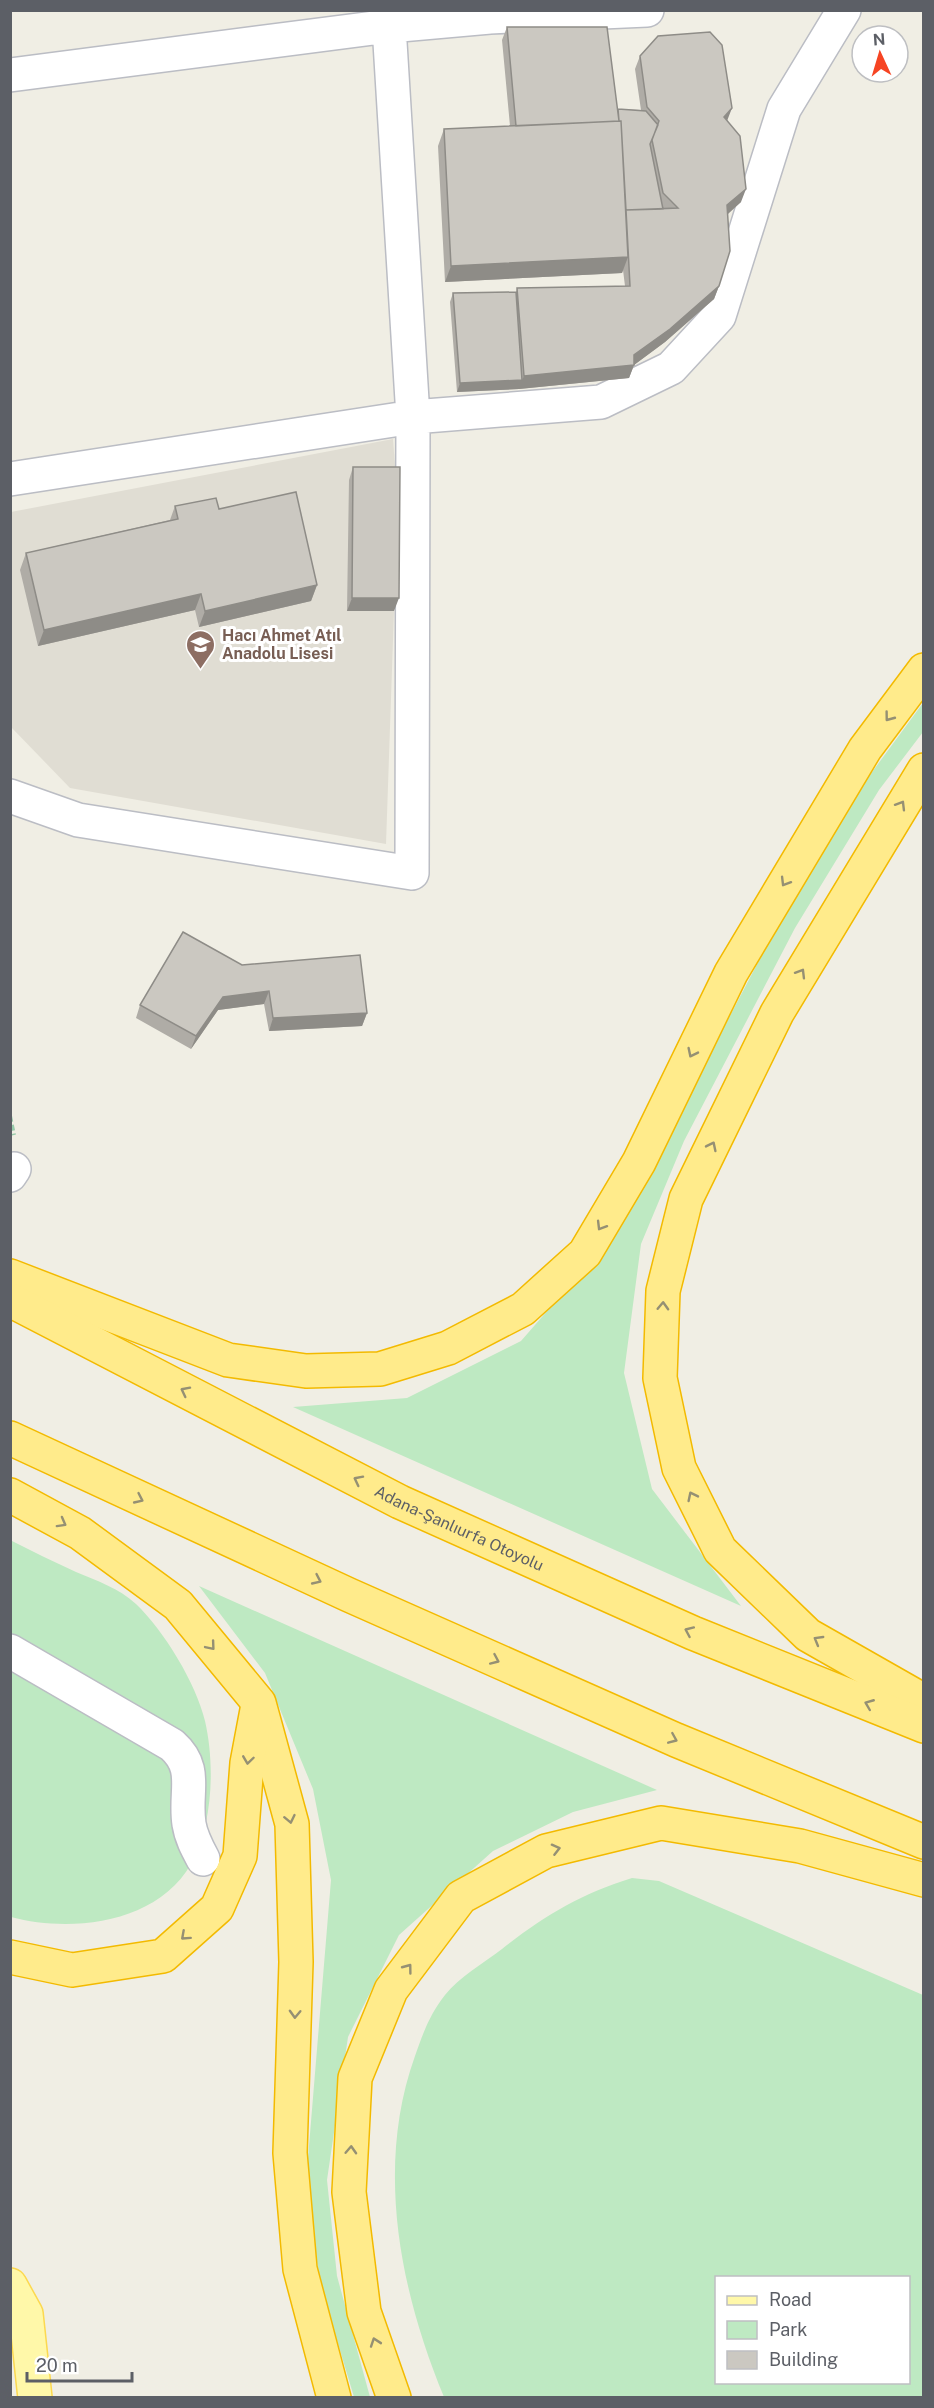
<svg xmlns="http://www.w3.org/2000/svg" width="934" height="2408" font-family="'Public Sans',sans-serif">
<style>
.education{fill:#e0ddd3}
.green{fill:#bee9c2;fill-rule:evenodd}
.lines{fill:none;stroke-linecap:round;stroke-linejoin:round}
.minor-casing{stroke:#bbbdc4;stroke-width:36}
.major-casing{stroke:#fcd950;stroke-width:36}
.highway-casing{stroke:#f3ba00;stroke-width:36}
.path{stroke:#96caaa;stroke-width:4;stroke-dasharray:6 3;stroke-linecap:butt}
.minor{stroke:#fff;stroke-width:33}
.major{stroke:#fff8a9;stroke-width:33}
.highway{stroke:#ffeb8b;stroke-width:33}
.wall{fill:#afaca6}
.shaded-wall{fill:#8e8c87}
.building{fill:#cbc8c1;stroke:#8e8c87;stroke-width:1.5}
.oneway{stroke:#959073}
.labels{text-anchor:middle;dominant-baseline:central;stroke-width:6;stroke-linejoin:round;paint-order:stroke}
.education-label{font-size:16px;font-weight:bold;fill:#785e54;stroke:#fff;text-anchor:start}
.street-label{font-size:16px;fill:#5c5f66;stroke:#fff}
</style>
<rect width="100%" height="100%" fill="#f0eee4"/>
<path class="education" d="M393,439L396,480L394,611L386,844L70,788L11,727V512Z"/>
<path class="green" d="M923,703V732L879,790L795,928L684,1141L641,1244L624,1373L652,1489L741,1606L293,1407L407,1398L521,1341L617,1231L784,913L864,783Z
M10,1540C32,1551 54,1562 76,1572C97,1581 119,1588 136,1604C164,1631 196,1683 205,1721C215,1764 213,1825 191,1864C157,1924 70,1933 11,1917Z
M199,1586L657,1790L573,1812L493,1851L399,1935L348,2037L327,2180L337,2276L370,2397H354L319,2280L307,2170L331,1880L313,1789L265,1673Z
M632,1878L659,1881L923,1995V2397H444C400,2291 375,2167 415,2056C423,2033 430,2014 445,1995C459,1977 484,1963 502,1949C544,1916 580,1894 632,1878ZM716,2278H908V2382H716Z"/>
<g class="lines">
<defs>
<path id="minor" d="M10,75L389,26L490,17L647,10
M10,479L413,417L601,402L671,368L719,316L784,109L844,10
M10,796L78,820L412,873L413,417L389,26
M10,1175L14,1169
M10,1651L172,1745C199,1769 184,1791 189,1824C191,1837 197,1848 203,1859"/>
<path id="major" d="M10,2285L26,2314L35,2398"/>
<g id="highway">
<path d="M924,770L777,1013L686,1199L663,1291L660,1378L679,1468L720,1550L808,1635L924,1701"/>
<path d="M10,1276L228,1360L306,1371L380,1369L448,1348L523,1309L585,1253L639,1162L731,973L865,749L924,670"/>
<path id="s1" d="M10,1300L400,1502L693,1633L924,1726"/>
<path d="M10,1438L349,1595L676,1740L924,1842"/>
<path d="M10,1495L80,1533L178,1605L259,1703L292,1824L296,1962L290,2153L300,2269L334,2398"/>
<path d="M10,1957L72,1970L163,1956L217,1908L240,1856L247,1763L257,1710"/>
<path d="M394,2398L364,2312L349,2192L355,2078L391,1990L461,1897L546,1851L661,1823L800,1846L924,1880"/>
</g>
</defs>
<use href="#minor" class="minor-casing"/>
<use href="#major" class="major-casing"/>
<use href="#highway" class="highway-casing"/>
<path class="path" d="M10,1116L14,1135"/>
<use href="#minor" class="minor"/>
<use href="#major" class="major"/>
<use href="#highway" class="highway"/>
</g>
<path class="wall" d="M507,27L618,109L641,110L635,69L640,56L727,121L741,202L728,214L719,286L714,299L665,342L634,365L629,378L519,389L457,392L450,302L453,293L516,292L517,288L625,286L623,270L622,273L445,282L438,146L444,129L510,126L502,40Z
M353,467L394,611H347L349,480Z
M175,506L219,509L317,585L311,601L199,627L195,610L38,646L20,570L26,553L170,520Z
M242,965L367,1013L362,1026L269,1031L264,1004L218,1010L191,1049L136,1018L140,1005Z"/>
<path class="shaded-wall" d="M732,108L727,121L724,117Z
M746,189L741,202L722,219L727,205Z
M628,257L622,273L445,282L451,266Z
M719,286L714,299L665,342L634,365L629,378L519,389L457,392L460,383L522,380L524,376L634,355Z
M317,585L311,601L199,627L205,611Z
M201,594L195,610L38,646L44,630Z
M352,598H399L394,611H347Z
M269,991L264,1004L218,1010L191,1049L196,1036L223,997Z
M367,1013L362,1026L269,1031L273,1018Z"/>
<path class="building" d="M507,27H607L619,121L516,126Z
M710,32L722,45L732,108L724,117L740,136L746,189L727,205L730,251L719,286L670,329L634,355V365L524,376L517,288L630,286L626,210L678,208L663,193L652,140L659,121L647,107L640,56L658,36Z
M618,109L646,111L658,125L650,144L663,209L626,210L621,121H619Z
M621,121L628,257L451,266L444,129Z
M516,292L522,380L460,383L453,293Z
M353,467H400L399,598H352Z
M296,492L317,585L205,611L201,594L44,630L26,553L178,519L175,506L216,498L219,509Z
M183,932L242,965L360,955L367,1013L273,1018L269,991L223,997L196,1036L140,1005Z"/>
<defs><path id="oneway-chevron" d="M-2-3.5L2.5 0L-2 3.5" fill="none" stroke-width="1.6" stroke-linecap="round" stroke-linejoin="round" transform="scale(1.5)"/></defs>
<g class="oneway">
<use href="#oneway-chevron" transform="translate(889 717) rotate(127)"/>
<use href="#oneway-chevron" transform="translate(901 805) rotate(-59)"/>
<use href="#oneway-chevron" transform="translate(785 882) rotate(121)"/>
<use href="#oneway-chevron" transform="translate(801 973) rotate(-59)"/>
<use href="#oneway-chevron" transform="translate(692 1053) rotate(116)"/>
<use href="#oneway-chevron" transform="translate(712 1146) rotate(-64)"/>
<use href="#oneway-chevron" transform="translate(601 1226) rotate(121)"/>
<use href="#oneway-chevron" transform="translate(663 1306) rotate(-88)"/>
<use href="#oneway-chevron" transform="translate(185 1391) rotate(-153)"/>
<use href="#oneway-chevron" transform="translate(358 1480) rotate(-153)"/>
<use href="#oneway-chevron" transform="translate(692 1496) rotate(-116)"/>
<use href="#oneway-chevron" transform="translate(139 1499) rotate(25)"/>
<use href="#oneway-chevron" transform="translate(62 1523) rotate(29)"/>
<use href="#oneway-chevron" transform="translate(317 1580) rotate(25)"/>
<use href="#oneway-chevron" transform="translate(689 1631) rotate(-156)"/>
<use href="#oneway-chevron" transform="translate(818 1640) rotate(-150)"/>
<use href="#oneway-chevron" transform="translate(211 1646) rotate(50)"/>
<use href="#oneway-chevron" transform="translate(495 1660) rotate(24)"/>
<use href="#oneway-chevron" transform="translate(869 1704) rotate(-158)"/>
<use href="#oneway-chevron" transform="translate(673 1739) rotate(23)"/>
<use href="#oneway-chevron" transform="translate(248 1760) rotate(98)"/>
<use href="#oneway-chevron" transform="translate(290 1819) rotate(78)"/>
<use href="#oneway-chevron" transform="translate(556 1849) rotate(-14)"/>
<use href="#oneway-chevron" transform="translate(185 1936) rotate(138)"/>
<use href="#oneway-chevron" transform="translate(408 1968) rotate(-53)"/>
<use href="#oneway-chevron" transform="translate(295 2014) rotate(92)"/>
<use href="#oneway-chevron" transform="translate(351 2150) rotate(-87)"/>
<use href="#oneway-chevron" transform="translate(375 2342) rotate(-109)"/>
</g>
<defs>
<symbol id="school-pin" viewBox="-11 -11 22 30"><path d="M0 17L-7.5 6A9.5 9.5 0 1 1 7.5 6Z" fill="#8d6e63" stroke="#fff"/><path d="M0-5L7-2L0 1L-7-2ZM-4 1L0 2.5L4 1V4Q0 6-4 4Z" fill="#fff"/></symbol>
</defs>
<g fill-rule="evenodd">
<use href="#school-pin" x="184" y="628" width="33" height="45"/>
</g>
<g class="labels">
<g class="education-label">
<text x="222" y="635">Hacı Ahmet Atıl<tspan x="222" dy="18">Anadolu Lisesi</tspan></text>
</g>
<g class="street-label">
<text stroke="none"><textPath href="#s1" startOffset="504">Adana-Şanlıurfa Otoyolu</textPath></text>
</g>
</g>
<rect width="934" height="2408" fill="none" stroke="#5c5f66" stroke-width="24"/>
<rect x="715" y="2276" width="195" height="108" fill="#ffffff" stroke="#bebfc2" stroke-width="1.5"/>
<rect x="727" y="2296" width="30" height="9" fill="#fff8a9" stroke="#bebfc2" stroke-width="1.5"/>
<text x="769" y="2306" font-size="18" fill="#5c5f66">Road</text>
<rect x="727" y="2321" width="30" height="18" fill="#bee9c2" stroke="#bebfc2" stroke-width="1.5"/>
<text x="769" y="2336" font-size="18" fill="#5c5f66">Park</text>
<rect x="727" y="2351" width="30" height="18" fill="#cbc8c1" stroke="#bebfc2" stroke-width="1.5"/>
<text x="769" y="2366" font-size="18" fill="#5c5f66">Building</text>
<g transform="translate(880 54) rotate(356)"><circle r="28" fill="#ffffff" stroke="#bebfc2" stroke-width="1.5"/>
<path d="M0-4.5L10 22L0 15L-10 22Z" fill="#f64423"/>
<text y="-9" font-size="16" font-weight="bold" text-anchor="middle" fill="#5c5f66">N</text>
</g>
<path d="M27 2372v9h105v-9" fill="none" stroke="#5c5f66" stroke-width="3"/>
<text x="36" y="2372" font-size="18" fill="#5c5f66" stroke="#ffffff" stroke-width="4.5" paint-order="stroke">20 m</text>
</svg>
